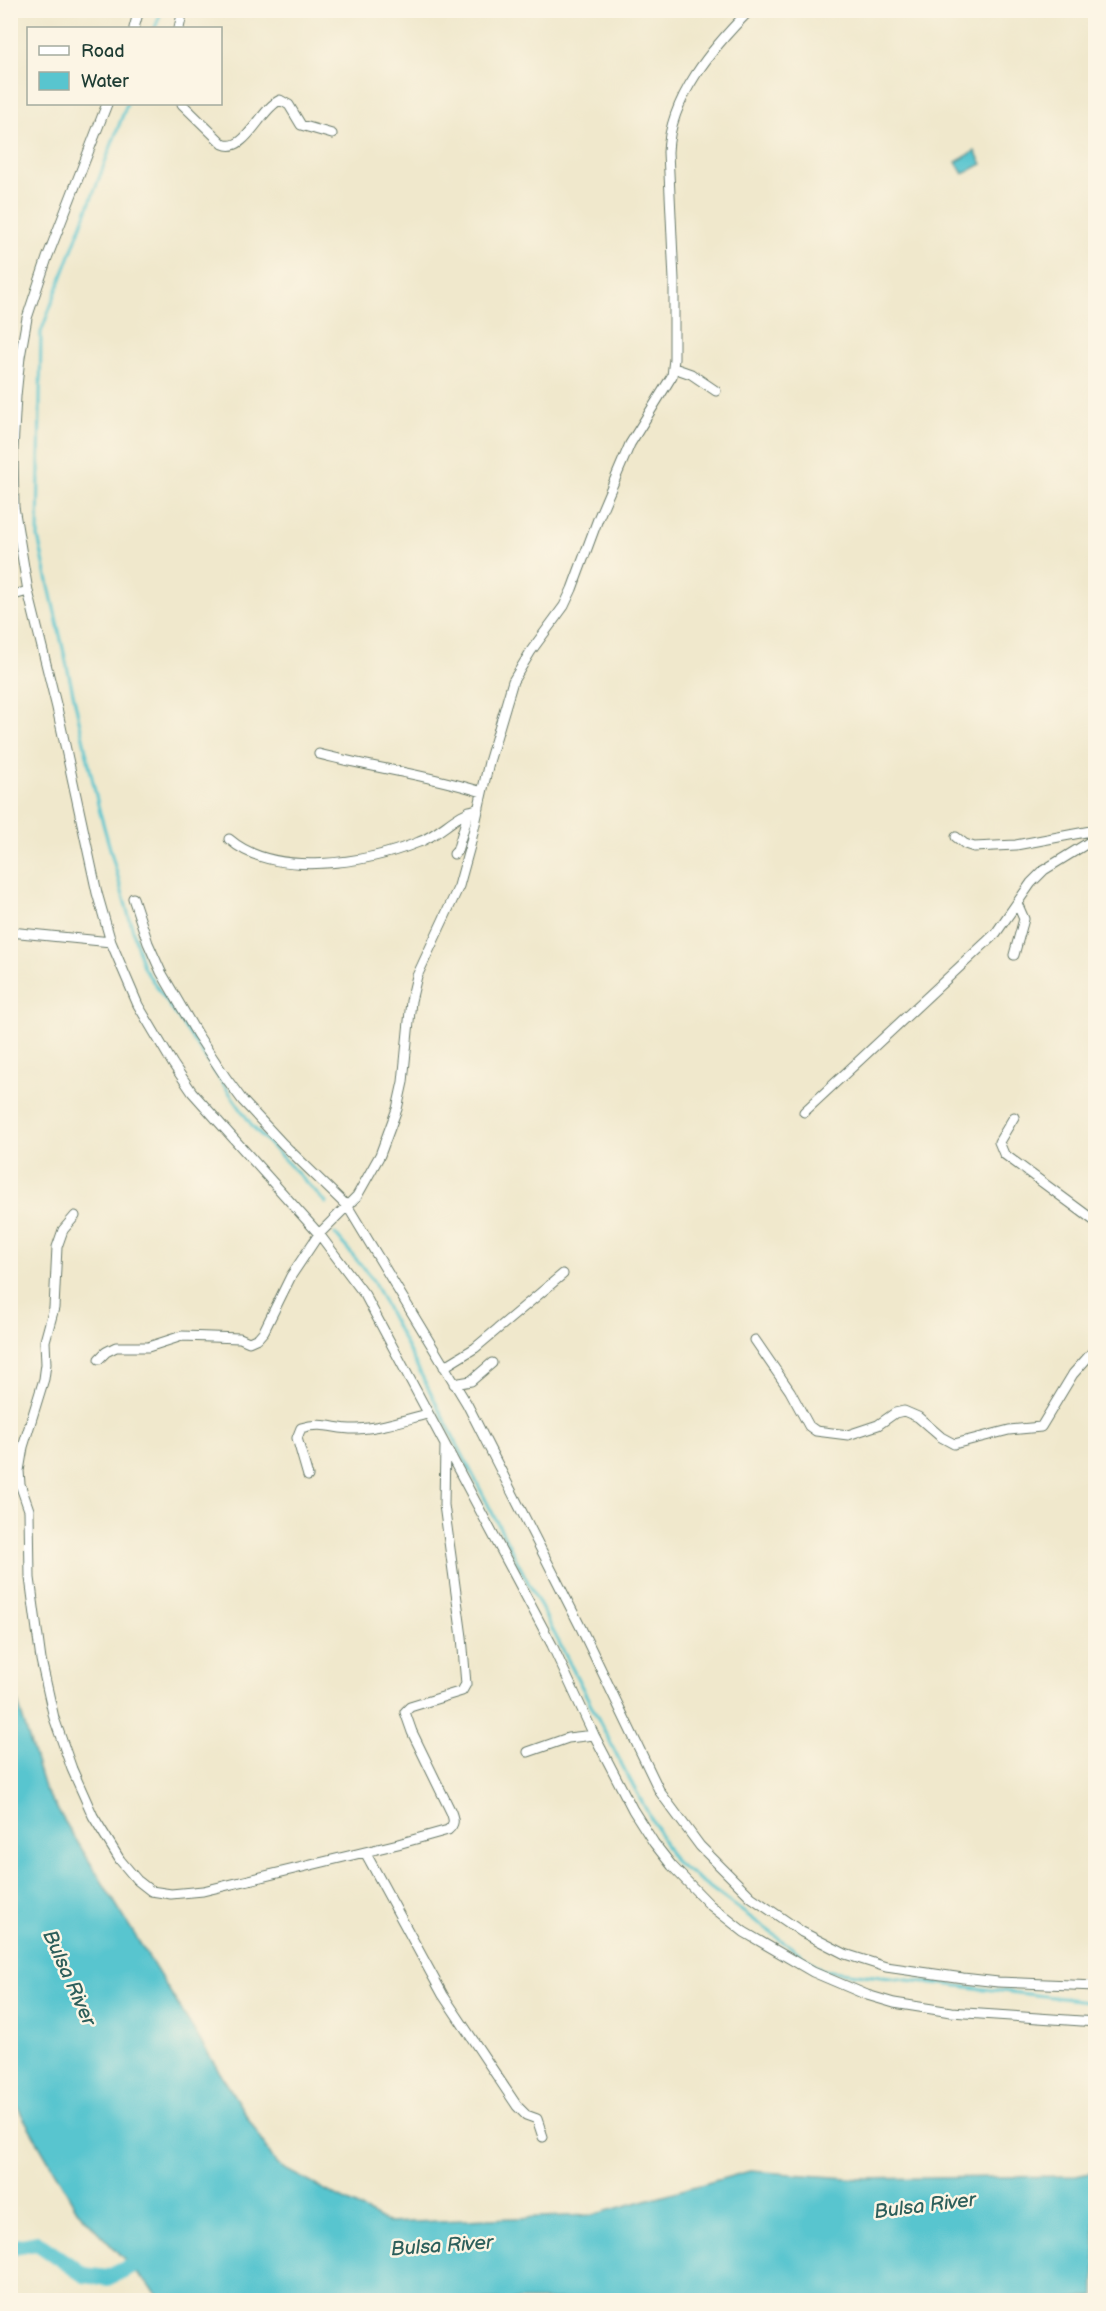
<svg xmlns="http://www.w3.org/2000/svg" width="1106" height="2311" font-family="'Balsamiq Sans',sans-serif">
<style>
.water{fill:#58c5cf;stroke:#3c8182;stroke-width:1.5}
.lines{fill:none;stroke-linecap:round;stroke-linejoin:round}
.stream{stroke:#58c5cf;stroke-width:3}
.river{stroke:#58c5cf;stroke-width:16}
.minor-casing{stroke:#687969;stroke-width:11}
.minor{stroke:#fff;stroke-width:9}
.labels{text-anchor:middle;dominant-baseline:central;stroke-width:5;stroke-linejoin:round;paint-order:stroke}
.water-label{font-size:20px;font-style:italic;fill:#2d5f5b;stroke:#fcf5e5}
</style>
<rect width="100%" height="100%" fill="#fcf5e5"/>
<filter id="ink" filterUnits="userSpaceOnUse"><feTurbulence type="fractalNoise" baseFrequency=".0167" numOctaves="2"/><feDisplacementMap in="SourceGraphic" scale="12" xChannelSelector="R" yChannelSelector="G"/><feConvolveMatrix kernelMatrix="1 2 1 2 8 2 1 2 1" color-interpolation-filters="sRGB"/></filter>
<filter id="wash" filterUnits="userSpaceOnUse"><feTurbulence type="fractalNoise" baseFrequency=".008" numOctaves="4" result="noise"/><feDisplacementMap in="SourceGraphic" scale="24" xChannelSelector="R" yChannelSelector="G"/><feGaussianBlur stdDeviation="1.35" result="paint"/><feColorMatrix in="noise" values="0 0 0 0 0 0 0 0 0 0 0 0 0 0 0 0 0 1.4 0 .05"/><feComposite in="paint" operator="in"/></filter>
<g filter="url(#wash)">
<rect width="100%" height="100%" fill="#f0e8cc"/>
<path class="water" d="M975,151L982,164L963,174L956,162Z
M10,1677L44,1788L277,2165L388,2223L592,2215L750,2171L861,2179L1076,2176L1095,2172V2296L1060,2300H163L77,2210L11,2096Z"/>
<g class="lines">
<path class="stream" d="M155,28L162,10
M127,104L41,332L38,537L99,809L143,967L253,1127L326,1203
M335,1234L371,1277L622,1765L674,1861L822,1970L1096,2002"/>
<path class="river" d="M10,2248L37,2243L84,2275L107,2278L150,2257"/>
</g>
</g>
<g filter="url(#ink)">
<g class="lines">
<defs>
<path id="minor" d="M134,28L139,10
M179,28L183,10
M107,104L47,258L27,318L20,357L16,396L13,450L14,507L28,591L57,708L97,893L111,942L138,1005L173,1064L192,1092L319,1234L365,1295L552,1645L594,1735L633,1810L654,1843L672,1866L710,1905L744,1932L813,1972L867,1995L894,2003L951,2012L1096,2022
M182,104L223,144C245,154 260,109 280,100L289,105L301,125L332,134
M674,368L691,374L716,391
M10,596L28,591
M319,754C373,768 429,775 482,792
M956,837L965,844L974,847L1016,845L1096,830
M229,839C275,879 367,863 419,842C441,834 455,814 479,808
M454,854L457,851L469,811
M133,898L148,943L161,972L197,1034L226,1078L243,1101L283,1144L348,1207L467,1404L581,1628L660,1792L700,1846L751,1897L802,1932L845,1954L886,1967L963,1978L998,1982L1096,1986
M10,932L111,942
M1014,955L1024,919L1017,903
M804,1112L996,933L1031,883L1044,870L1096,838
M1014,1117L999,1142L1004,1154L1096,1222
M75,1216L63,1230L57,1247L54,1308L45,1341L46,1364L44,1379L23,1447L19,1471L20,1484L29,1510L30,1578L41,1660L54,1718L72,1769L93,1816L120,1860L137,1880L151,1891L171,1894L203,1891L398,1844L448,1830C455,1824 454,1820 451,1812L412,1732L405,1712L410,1707L462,1691L466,1684L462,1637L444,1505L445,1446
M755,1340L790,1391L809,1426L816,1431L848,1435L878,1425L895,1413L904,1411L918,1417L941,1437L954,1444L1009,1430L1041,1427L1073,1374L1096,1348
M99,1359L106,1352L116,1347H148L182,1336L240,1338L249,1342L258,1338L264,1331L291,1276L319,1234L357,1196L380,1155L397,1109L403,1082L411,1001L417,976L459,886L470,846L489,762L513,681L531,651L564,606L572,589L598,519L630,444L672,376L674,359V280L668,152C670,98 712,48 750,10
M444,1367L475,1348L563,1274
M454,1384L471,1381L492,1363
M308,1476L297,1438L301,1428C324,1421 335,1430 357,1429C381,1428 404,1420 427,1414
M528,1752L568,1738L594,1735
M365,1852L443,1995L517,2106L526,2115L537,2119L543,2137"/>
</defs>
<use href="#minor" class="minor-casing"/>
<use href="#minor" class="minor"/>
</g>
</g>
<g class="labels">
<g class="water-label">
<text transform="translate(69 1978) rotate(66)">Bulsa River</text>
<text transform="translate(925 2206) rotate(-7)">Bulsa River</text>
<text transform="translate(442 2246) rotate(-4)">Bulsa River</text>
</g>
</g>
<rect width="1106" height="2311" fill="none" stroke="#fcf5e5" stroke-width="36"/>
<rect x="27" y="27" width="195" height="78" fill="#fcf5e5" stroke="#a4ab9e" stroke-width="1.5"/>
<rect x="39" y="46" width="30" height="9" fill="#ffffff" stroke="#a4ab9e" stroke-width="1.5"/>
<text x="81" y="57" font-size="18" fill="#1f3d34">Road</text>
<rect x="39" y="72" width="30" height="18" fill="#58c5cf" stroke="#a4ab9e" stroke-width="1.5"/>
<text x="81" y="87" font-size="18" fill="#1f3d34">Water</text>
</svg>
